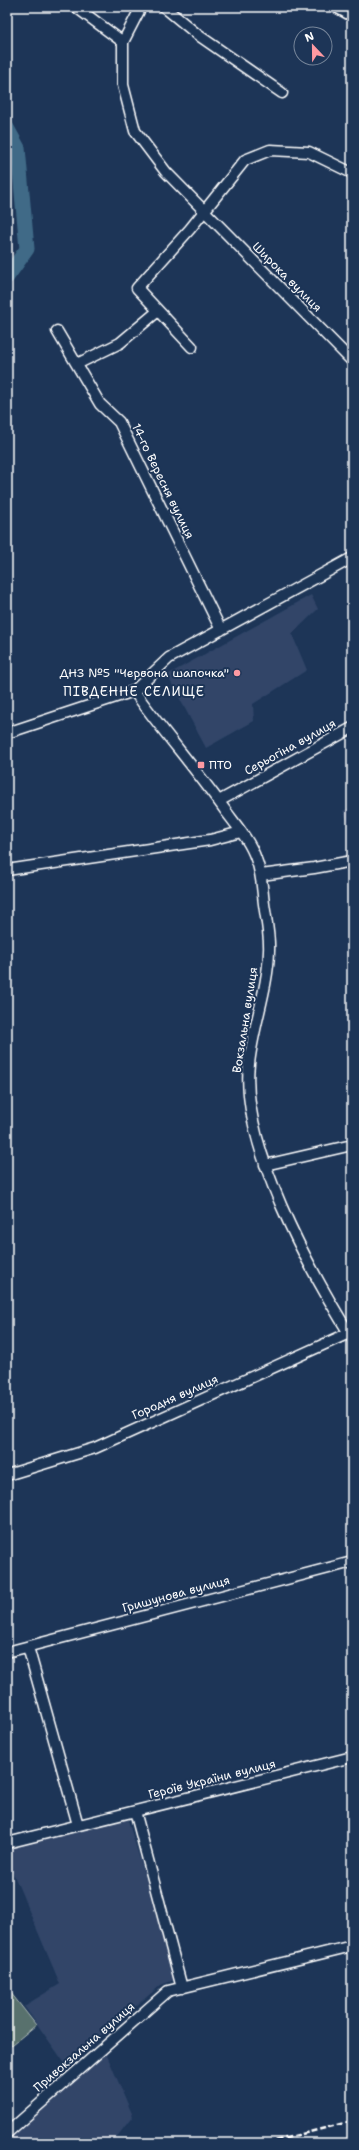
<svg xmlns="http://www.w3.org/2000/svg" width="359" height="2150" font-family="'Shantell Sans',sans-serif">
<style>
.built{fill:#304568}
.green{fill:#58716d;stroke:#acb8b6}
.lines{fill:none;stroke-linecap:round;stroke-linejoin:round}
.river{stroke:#406b87;stroke-width:15}
.minor-casing{stroke:#fff;stroke-width:13}
.minor{stroke:#1d3557;stroke-width:10}
.rail{stroke:#fff;stroke-width:2.5;stroke-dasharray:6 3;stroke-linecap:butt}
.poi-dot{fill:#ff9aa2;stroke:#1d3557;stroke-width:1.5}
.labels{text-anchor:middle;dominant-baseline:central;stroke-width:4;stroke-linejoin:round;paint-order:stroke}
.street-label{font-size:12px;fill:#fff;stroke:#1d3557}
.poi-label{font-size:12px;fill:#fff;stroke:#1d3557;text-anchor:end}
.neighbourhood-label{font-size:13px;letter-spacing:1px;fill:#fff;stroke:#1d3557}
</style>
<rect width="100%" height="100%" fill="#1d3557"/>
<filter id="ink" filterUnits="userSpaceOnUse"><feTurbulence type="fractalNoise" baseFrequency=".025" numOctaves="2"/><feDisplacementMap in="SourceGraphic" scale="8" xChannelSelector="R" yChannelSelector="G"/><feConvolveMatrix kernelMatrix="1 2 1 2 8 2 1 2 1" color-interpolation-filters="sRGB"/></filter>
<g filter="url(#ink)">
<path class="built" d="M311,595L318,609L292,634L307,670L253,704L254,721L206,748L167,675Z
M352,806V831L343,811Z
M127,1817L177,1979L161,1985L66,2065L24,2006L60,1984L7,1859V1846Z
M106,2053L133,2116L116,2138V2143H7V2140Z"/>
<path class="green" d="M7,1988L36,2025L7,2049Z"/>
<g class="lines">
<path class="river" d="M7,128L18,148L27,249L7,277"/>
<defs>
<path id="minor" d="M76,7L123,42
M141,7L123,42V85L135,131L166,172L352,361
M164,7L198,35L282,93
M336,7L352,16
M57,331L100,404L119,422L221,630
M192,347L137,288L190,229L245,160L270,150L309,152L352,173
M77,364L120,343L158,311
M134,691C163,732 196,769 225,810C236,825 250,841 256,859C262,873 262,889 264,904C266,919 270,936 269,951C268,989 253,1026 249,1064C240,1144 310,1271 352,1338
M7,733L134,691L169,658L352,558
M219,801L352,728
M7,870L210,840L241,832
M261,875L314,868L352,861
M265,1165L352,1145
M7,1475L95,1448L349,1333
M28,1647L78,1825
M7,1652L352,1562
M135,1811L182,1988
M7,1843L352,1757
M7,2133L168,1991L352,1946"/>
</defs>
<use href="#minor" class="minor-casing"/>
<use href="#minor" class="minor"/>
<path class="rail" d="M267,2143L352,2121"/>
</g>
</g>
<g class="poi-dot">
<circle cx="237" cy="673" r="4"/>
<rect x="197" y="761" width="8" height="8" rx="2"/>
</g>
<g class="labels">
<g class="street-label">
<text transform="translate(287 277) rotate(45)">Широка вулиця</text>
<text transform="translate(163 481) rotate(64)">14-го Вересня вулиця</text>
<text transform="translate(290 747) rotate(-29)">Серьогіна вулиця</text>
<text transform="translate(245 1020) rotate(-81)">Вокзальна вулиця</text>
<text transform="translate(175 1397) rotate(-24)">Городня вулиця</text>
<text transform="translate(176 1594) rotate(-15)">Гришунова вулиця</text>
<text transform="translate(212 1779) rotate(-14)">Героїв України вулиця</text>
<text transform="translate(84 2047) rotate(-41)">Привокзальна вулиця</text>
</g>
<g class="poi-label">
<text x="229" y="673">ДНЗ №5 "Червона шапочка"</text>
<text x="209" y="765" text-anchor="start">ПТО</text>
</g>
<g class="neighbourhood-label">
<text x="134" y="691">ПІВДЕННЕ СЕЛИЩЕ</text>
</g>
</g>
<rect width="359" height="2150" fill="none" stroke="#1d3557" stroke-width="24"/>
<rect x="12" y="12" width="335" height="2126" fill="none" stroke="#fff" stroke-width="1.5" filter="url(#ink)"/>
<g transform="translate(313 46) rotate(338)"><circle r="19" fill="#1d3557" stroke="#77869a"/>
<path d="M0-3L7 15L0 10L-7 15Z" fill="#ff9aa2"/>
<text y="-6" font-size="11" font-weight="bold" text-anchor="middle" fill="#ffffff">N</text>
</g>
</svg>
